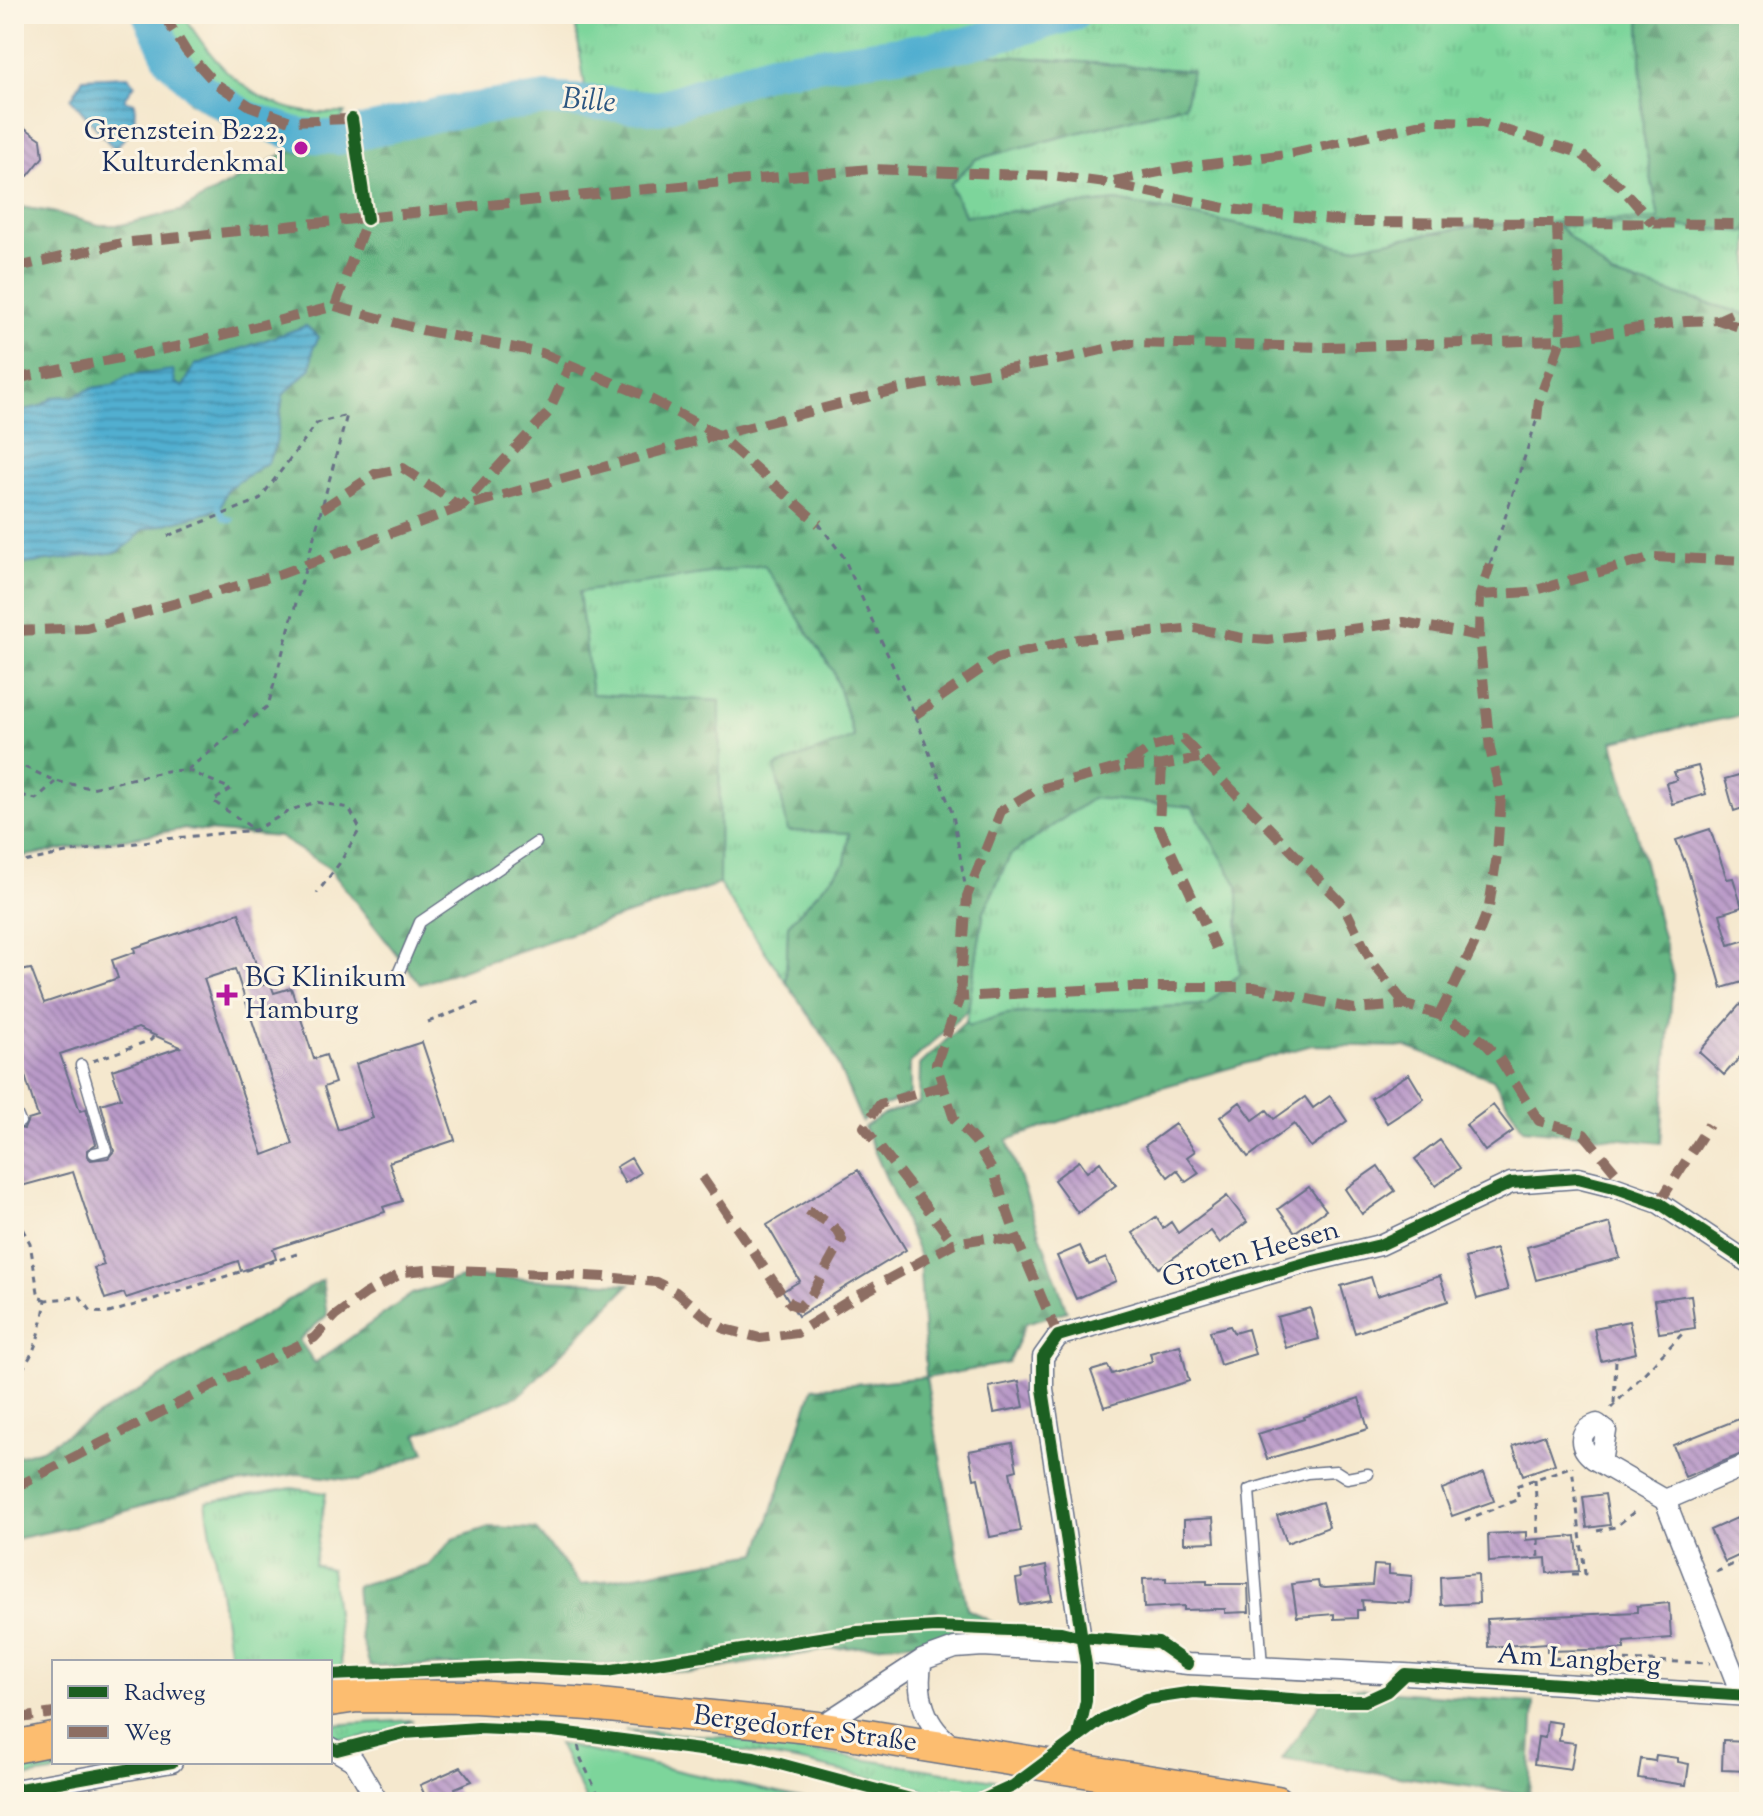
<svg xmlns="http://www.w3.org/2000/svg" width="1763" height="1816" font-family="'Sorts Mill Goudy',serif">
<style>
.grass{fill:url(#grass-tufts);stroke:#4c827c;stroke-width:2}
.forest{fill:url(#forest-firs);stroke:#407270;stroke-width:2}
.green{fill:#7dd59b;stroke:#4c827c;stroke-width:2}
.water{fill:url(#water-rules);stroke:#366f97;stroke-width:2}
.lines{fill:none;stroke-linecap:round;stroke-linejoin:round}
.stream{stroke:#51afd0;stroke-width:6}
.river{stroke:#51afd0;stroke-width:34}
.building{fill:url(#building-back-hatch);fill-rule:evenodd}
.lane-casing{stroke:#677085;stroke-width:13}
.street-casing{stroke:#677085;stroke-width:23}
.primary-casing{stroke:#677085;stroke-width:35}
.path{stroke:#677085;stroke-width:3;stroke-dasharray:6 6;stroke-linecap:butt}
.lane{stroke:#fff;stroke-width:10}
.street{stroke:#fff;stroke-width:20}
.primary{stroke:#fcbd6f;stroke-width:32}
.quiet{stroke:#8d6e63;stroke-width:10;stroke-dasharray:20 10;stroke-linecap:butt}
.cycleway-casing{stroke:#fcf5e5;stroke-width:17}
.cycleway{stroke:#1b5e20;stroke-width:12}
.poi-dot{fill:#b5179e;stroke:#fcf5e5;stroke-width:3}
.labels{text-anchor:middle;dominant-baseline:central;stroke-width:6;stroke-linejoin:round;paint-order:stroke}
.poi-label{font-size:28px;fill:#1b2f5e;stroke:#fcf5e5;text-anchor:end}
.street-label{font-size:28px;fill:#1b2f5e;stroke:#fcf5e5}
.water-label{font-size:30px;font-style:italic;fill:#2b5580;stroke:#fcf5e5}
</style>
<defs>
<pattern id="grass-tufts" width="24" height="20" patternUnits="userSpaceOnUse" patternTransform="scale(2)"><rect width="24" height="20" fill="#7dd59b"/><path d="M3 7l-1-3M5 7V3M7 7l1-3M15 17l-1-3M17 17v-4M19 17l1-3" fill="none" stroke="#6bb788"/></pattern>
<pattern id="forest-firs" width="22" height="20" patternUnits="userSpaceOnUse" patternTransform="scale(2)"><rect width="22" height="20" fill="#66b683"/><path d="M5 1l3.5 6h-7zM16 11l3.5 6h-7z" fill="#53946e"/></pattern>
<pattern id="water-rules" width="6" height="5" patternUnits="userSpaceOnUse" patternTransform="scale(2)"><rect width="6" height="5" fill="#51afd0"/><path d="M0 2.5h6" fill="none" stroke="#428fac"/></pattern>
<pattern id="building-back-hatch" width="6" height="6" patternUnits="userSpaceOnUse" patternTransform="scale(2)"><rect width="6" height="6" fill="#b99ac8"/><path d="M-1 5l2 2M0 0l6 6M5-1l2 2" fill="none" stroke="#967ea6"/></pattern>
</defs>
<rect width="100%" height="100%" fill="#fcf5e5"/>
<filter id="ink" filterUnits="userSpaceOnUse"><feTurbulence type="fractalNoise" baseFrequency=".0125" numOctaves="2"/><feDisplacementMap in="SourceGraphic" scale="16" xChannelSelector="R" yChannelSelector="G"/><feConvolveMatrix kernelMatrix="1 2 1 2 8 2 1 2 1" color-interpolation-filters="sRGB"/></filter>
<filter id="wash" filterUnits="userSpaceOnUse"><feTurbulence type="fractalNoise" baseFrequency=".006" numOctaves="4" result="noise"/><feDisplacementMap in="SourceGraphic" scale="32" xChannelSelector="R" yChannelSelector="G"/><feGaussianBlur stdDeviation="1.8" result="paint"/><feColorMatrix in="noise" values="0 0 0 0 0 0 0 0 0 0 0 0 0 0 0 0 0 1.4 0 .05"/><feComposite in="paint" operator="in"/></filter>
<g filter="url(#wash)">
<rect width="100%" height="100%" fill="#f5e8ce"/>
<path class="grass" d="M574,14H1041L961,38L773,69L659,106L587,100Z
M1104,14H1640L1643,133L1659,219L1482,225L1351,247L1117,201L965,216L949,184L976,159L1185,105L1191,71L970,53Z
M1653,224L1749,232V315L1612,276L1557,225Z
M765,565L833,671L854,738L850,833L845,863L788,925L786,982L719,884L720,701L591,694L578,592Z
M1093,798L1192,806L1238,886L1239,974L1207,1005L1006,1014L969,1026L966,1021L984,911L1010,855Z
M292,1488L326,1493L314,1565L331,1569L342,1667L330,1669V1662H231L206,1502Z
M413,1720C394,1731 350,1744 330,1736V1725Z
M625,1730L721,1737L1001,1781L971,1795H948L801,1762Z
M54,1761V1762H118L14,1779V1768Z"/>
<path class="forest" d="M1640,14H1749V232L1653,224L1558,226L1612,276L1749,315V714L1613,741L1673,976L1661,1143L1523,1129L1493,1079L1406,1047L1312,1045L1148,1091L1007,1140L1067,1311L1026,1323L1008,1363L926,1378L967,1609L1028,1641L947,1640L832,1649L691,1673L608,1664L370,1666L361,1639L356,1586L428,1566L453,1539L489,1527L535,1529L581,1585L758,1553L813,1388L926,1377L919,1254L864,1127L882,1115L919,1103L920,1065L966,1021L969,1026L1006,1014L1207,1005L1239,974L1238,886L1192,807L1093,798L1010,855L984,911L968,1010L910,1063V1095L874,1110L862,1122L829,1044L786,982L788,925L845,863L849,833L788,831L775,767L854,737L833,671L764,565L579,592L592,694L720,701L719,884L420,984L329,868L279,837L183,829L14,858V565L118,552L133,541L142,530L210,512L221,506L227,489L268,462L276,443L283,395L311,368L313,348L319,337L306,326L195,365L183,387L175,383L127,376L113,385L93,388L74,396L54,397L41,406L14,413V206L52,212L99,225H121L180,211L297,146L327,141L385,120L547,97L659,106L773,69L943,57L970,53L1192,71L1185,105L976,159L950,184L965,216L1117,201L1351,247L1482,225L1659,219L1643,133Z
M468,1276L630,1284L520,1395L417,1434L425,1452L359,1481L298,1474L204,1488L72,1527L14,1539V1457L42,1449L322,1280L327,1315L299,1340L315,1363L412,1294Z
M1331,1687L1534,1703L1529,1795L1282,1759Z"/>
<path class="green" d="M141,14H183C211,60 245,100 301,111C315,114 331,113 345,113L327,141L297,146L237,130L190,102L162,65Z
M558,1744L818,1802H587Z"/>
<path class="water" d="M128,76L135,84L124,100L135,103L134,128L114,149L71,99L83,78Z
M306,326L319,337L313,348L311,368L283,395L276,443L268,462L227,489L221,506L210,512L142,530L133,541L118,552L14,565V413L41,406L54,397L74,396L93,388L113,385L127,376L173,370L175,383L183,387L195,365Z"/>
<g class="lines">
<path class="stream" d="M218,507L224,518L231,520"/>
<path class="river" d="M149,14L171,60L203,91L246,117L299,135L338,138L441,114L546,99L659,108L772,70L966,44L1073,14"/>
</g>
<g id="blocks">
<path class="building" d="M25,128L41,139L43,157L28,176L14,167V130Z
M1698,766L1706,794L1672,804L1666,783L1677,780L1674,772Z
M1749,772V806L1734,811L1725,779Z
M1710,829L1727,879L1733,878L1742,907L1720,914L1729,945L1749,939V980L1722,988L1687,867L1676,840Z
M239,913L263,985L270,982L274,993L291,988L314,1059L326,1055L335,1083L324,1087L338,1130L373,1118L356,1064L422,1042L455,1140L389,1162L402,1201L383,1207L385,1212L273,1249L276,1259L241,1271L238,1261L126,1298L124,1293L105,1299L94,1268L104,1265L73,1172L14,1188V1127L24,1129L28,1120L38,1117L14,1041V972L31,969L44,1003L118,978L112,960L135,952L134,948ZM235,969L293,1144L263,1155L204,979ZM138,1028L181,1047L112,1070L121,1098L101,1104L114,1151L108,1158L91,1160L87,1156V1150L96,1144L86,1109L80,1111L60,1054Z
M1749,994V1047L1724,1075L1699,1052Z
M1409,1074L1424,1099L1387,1123L1371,1098Z
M1330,1096L1347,1121L1311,1147L1294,1124L1248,1157L1220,1117L1240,1102L1253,1120L1267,1110L1274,1119L1305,1097L1313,1108Z
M1493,1105L1513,1131L1485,1151L1466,1125Z
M1175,1124L1195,1151L1187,1157L1199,1173L1186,1182L1177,1170L1168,1177L1145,1146Z
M1440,1140L1460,1168L1436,1186L1415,1159Z
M631,1158L640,1173L625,1183L616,1167Z
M1079,1161L1087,1172L1100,1162L1116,1185L1078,1213L1054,1180Z
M1378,1166L1395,1191L1362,1214L1345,1189Z
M858,1170L906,1250L798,1316L783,1291L800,1281L767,1225Z
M1309,1187L1326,1210L1295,1232L1278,1209Z
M1227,1196L1247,1222L1220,1243L1211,1231L1159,1268L1133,1233L1156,1217L1163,1228L1171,1222L1178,1233Z
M1610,1223L1620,1258L1536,1280L1527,1247Z
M1080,1246L1089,1265L1106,1258L1116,1281L1076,1299L1057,1256Z
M1496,1249L1508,1290L1477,1299L1465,1258Z
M1440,1276L1448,1301L1355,1333L1341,1286L1371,1277L1377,1296Z
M1691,1295L1695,1328L1659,1333L1654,1300Z
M1310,1308L1319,1339L1286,1348L1277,1317Z
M1629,1321L1636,1353L1601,1361L1594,1328Z
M1230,1326L1234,1333L1248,1329L1255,1354L1220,1365L1210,1331Z
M1180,1345L1189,1381L1104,1407L1091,1371L1108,1366L1112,1374L1152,1361L1150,1353Z
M1019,1381L1024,1407L994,1413L989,1387Z
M1359,1398L1368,1429L1267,1459L1258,1434L1305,1419L1304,1417Z
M1749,1415V1451L1685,1477L1673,1445Z
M1545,1435L1555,1464L1523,1475L1513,1446Z
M1012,1443L1017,1470L1010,1472L1021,1531L990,1537L978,1478L974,1479L969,1451Z
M1484,1473L1494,1501L1452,1516L1442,1489Z
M1605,1494L1610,1525L1587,1528L1583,1497Z
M1322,1502L1329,1527L1287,1543L1277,1516Z
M1739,1517L1749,1541V1551L1725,1562L1710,1530Z
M1213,1518L1215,1542L1184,1543V1520Z
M1526,1532V1540L1576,1536L1579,1571L1547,1573L1546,1558L1489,1562L1488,1534Z
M1374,1565L1389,1566V1574L1412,1576L1410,1603L1362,1600L1363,1610H1357V1618L1334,1619V1614L1297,1617L1292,1584L1318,1581L1319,1587L1325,1588L1372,1585Z
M1046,1566L1052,1600L1020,1605L1016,1579L1022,1578L1021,1571Z
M1478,1574L1479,1603L1441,1605L1440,1577Z
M1166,1578V1582L1207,1581V1584H1248L1249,1612L1225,1613V1609H1216L1184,1610V1606L1144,1608L1143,1579Z
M1669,1603L1671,1638L1624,1642V1649L1547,1651V1643L1488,1647L1487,1619L1637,1612V1606Z
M1547,1721L1561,1723L1559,1741L1575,1743L1571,1769L1534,1764L1538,1737L1545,1738Z
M1723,1740L1749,1741V1771L1722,1770Z
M1656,1755L1678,1758V1762L1689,1764L1686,1785L1638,1778L1641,1759L1655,1761Z
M461,1767L472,1781L455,1788L461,1802H428L420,1785Z"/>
</g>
</g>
<g filter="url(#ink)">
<use href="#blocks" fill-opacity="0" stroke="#677085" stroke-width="2"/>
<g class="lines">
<defs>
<path id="lane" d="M395,981L420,922L536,843
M81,1065L106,1150L94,1153
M14,1108L20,1122
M1262,1666L1249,1490L1307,1473L1336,1471L1347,1478L1368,1474"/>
<path id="street" d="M1601,1463L1606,1431L1597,1424C1577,1431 1578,1447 1594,1459L1665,1500L1742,1696
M1665,1500L1749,1464
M1083,1652L1043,1389V1357L1058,1336L1309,1262L1380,1245L1511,1183L1578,1178L1614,1187L1659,1203L1749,1263
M922,1660C915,1693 924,1728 955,1747
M818,1728L922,1660L955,1648L983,1646L1083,1652L1188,1664L1405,1674L1749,1696
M330,1747L354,1761L378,1802
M14,1790L172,1762"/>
<path id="primary" d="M330,1700L357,1696L475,1697L590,1704L818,1728L1277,1802
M14,1747L54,1739"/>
</defs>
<use href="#lane" class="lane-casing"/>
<use href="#street" class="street-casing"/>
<use href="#primary" class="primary-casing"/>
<path class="path" d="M819,524L843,556L915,715L953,815L967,896
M1490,564L1537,419
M14,762L55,781L91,788L166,771L187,770L268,706L347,415L317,423L259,500L165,537
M16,763V794L36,799L55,782
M187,770L231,789L213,801L255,830
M14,864L70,852L165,839L255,830L291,810L316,802L349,808L360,829L339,864L317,893
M428,1022L484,1001
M93,1061L151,1040L154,1035
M14,1222L19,1223L30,1243L38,1292L40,1298L46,1300
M14,1233L15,1239
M14,1379C37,1354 40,1333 46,1300L80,1297L92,1312L109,1313L297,1254
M1614,1403L1616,1360
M1611,1408L1683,1333
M1535,1479L1539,1559
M1465,1520L1519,1499L1516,1486L1573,1466
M1597,1531L1615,1527L1638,1509
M1716,1572L1749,1557
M1572,1574H1585L1572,1467
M1553,1658L1710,1663
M576,1734L581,1759L602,1802"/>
<use href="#lane" class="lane"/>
<use href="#street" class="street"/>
<use href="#primary" class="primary"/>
<path class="quiet" d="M163,14L186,51L215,83L250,106L290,121L352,119
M1114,181L1180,168L1293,153L1435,121L1479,122L1580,153L1621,187L1653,224
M14,268L122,243L625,191L870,169L1052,176L1106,183L1230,209L1351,222L1749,224
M335,306L422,330L542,353L645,396L718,435L819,524
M1718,320L1749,330
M14,379L185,345L335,306L367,219
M1537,419L1539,400L1561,340L1557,225
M322,509L375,474L403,468L461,507L548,413L570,364
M1480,595L1529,592L1653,557L1749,561
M14,631L87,628L281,574L461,507L718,435L899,389L1068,358L1130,343L1328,347L1561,340L1686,321L1718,320L1749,306
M915,715L997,658L1078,639L1195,628L1242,638L1268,640L1404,622L1479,636
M1162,765L1159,826L1216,948
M1124,766L1162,765L1199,758
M960,997L967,896L1001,811L1034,791L1124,766L1152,747L1183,739L1343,904L1371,961L1406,1005
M1439,1015L1474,945L1489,907L1497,855L1501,797L1490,749L1479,636L1480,595L1490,564
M943,1086L880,1104L864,1127L954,1243
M702,1177L782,1294L791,1304L799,1307L812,1294L842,1240C837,1222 816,1219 803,1206
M1659,1203L1709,1125
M1058,1336L1018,1242L994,1173L975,1141L954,1119L936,1064L960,997L1134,987H1254L1354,1009L1406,1005L1439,1015L1469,1030L1484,1042L1499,1058L1539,1121L1584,1134L1617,1174L1614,1187
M14,1488L206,1389L314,1338L335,1316L365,1294L404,1272L437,1269L605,1277L656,1282L676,1292L711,1321L725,1329L760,1338L797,1333L852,1299L954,1243L986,1238L1018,1242
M14,1719L54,1713"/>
<defs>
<path id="cycleway" d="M352,119L367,219
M330,1675L518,1667L606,1671L858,1632L936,1627L1061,1632L1081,1637L1158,1643L1188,1664
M1078,1737L1086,1701V1665L1043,1389V1357L1058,1336L1309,1262L1380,1245L1511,1183L1578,1178L1614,1187L1659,1203L1749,1263
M330,1747L337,1750L404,1733L478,1728L553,1731L754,1757L918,1801L960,1802
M14,1790L172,1762
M978,1802L1013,1786L1103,1719L1147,1699L1194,1692L1318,1701H1365L1387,1691L1405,1674L1749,1696"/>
</defs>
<use href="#cycleway" class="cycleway-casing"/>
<use href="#cycleway" class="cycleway"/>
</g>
</g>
<g class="poi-dot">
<circle cx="301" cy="148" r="8"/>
<path d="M223 983h8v8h8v8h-8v8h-8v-8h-8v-8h8z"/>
</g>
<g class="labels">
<g class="poi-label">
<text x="285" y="132">Grenzstein B222,<tspan x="285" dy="32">Kulturdenkmal</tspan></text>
<text x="245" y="979" text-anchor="start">BG Klinikum<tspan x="245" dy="32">Hamburg</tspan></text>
</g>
<g class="street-label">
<text transform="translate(1251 1255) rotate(-16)">Groten Heesen</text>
<text transform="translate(1579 1661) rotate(4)">Am Langberg</text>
<text transform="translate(805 1730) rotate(7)">Bergedorfer Straße</text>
</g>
<g class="water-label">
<text transform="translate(589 102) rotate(4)">Bille</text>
</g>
</g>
<rect width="1763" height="1816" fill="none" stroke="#fcf5e5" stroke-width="48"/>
<rect x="52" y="1660" width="280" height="104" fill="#fcf5e5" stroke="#a2a6af" stroke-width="2"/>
<rect x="68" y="1686" width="40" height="12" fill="#1b5e20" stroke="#a2a6af" stroke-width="2"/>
<text x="124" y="1700" font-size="24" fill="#1b2f5e">Radweg</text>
<rect x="68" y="1726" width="40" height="12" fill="#8d6e63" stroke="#a2a6af" stroke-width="2"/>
<text x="124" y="1740" font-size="24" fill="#1b2f5e">Weg</text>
</svg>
